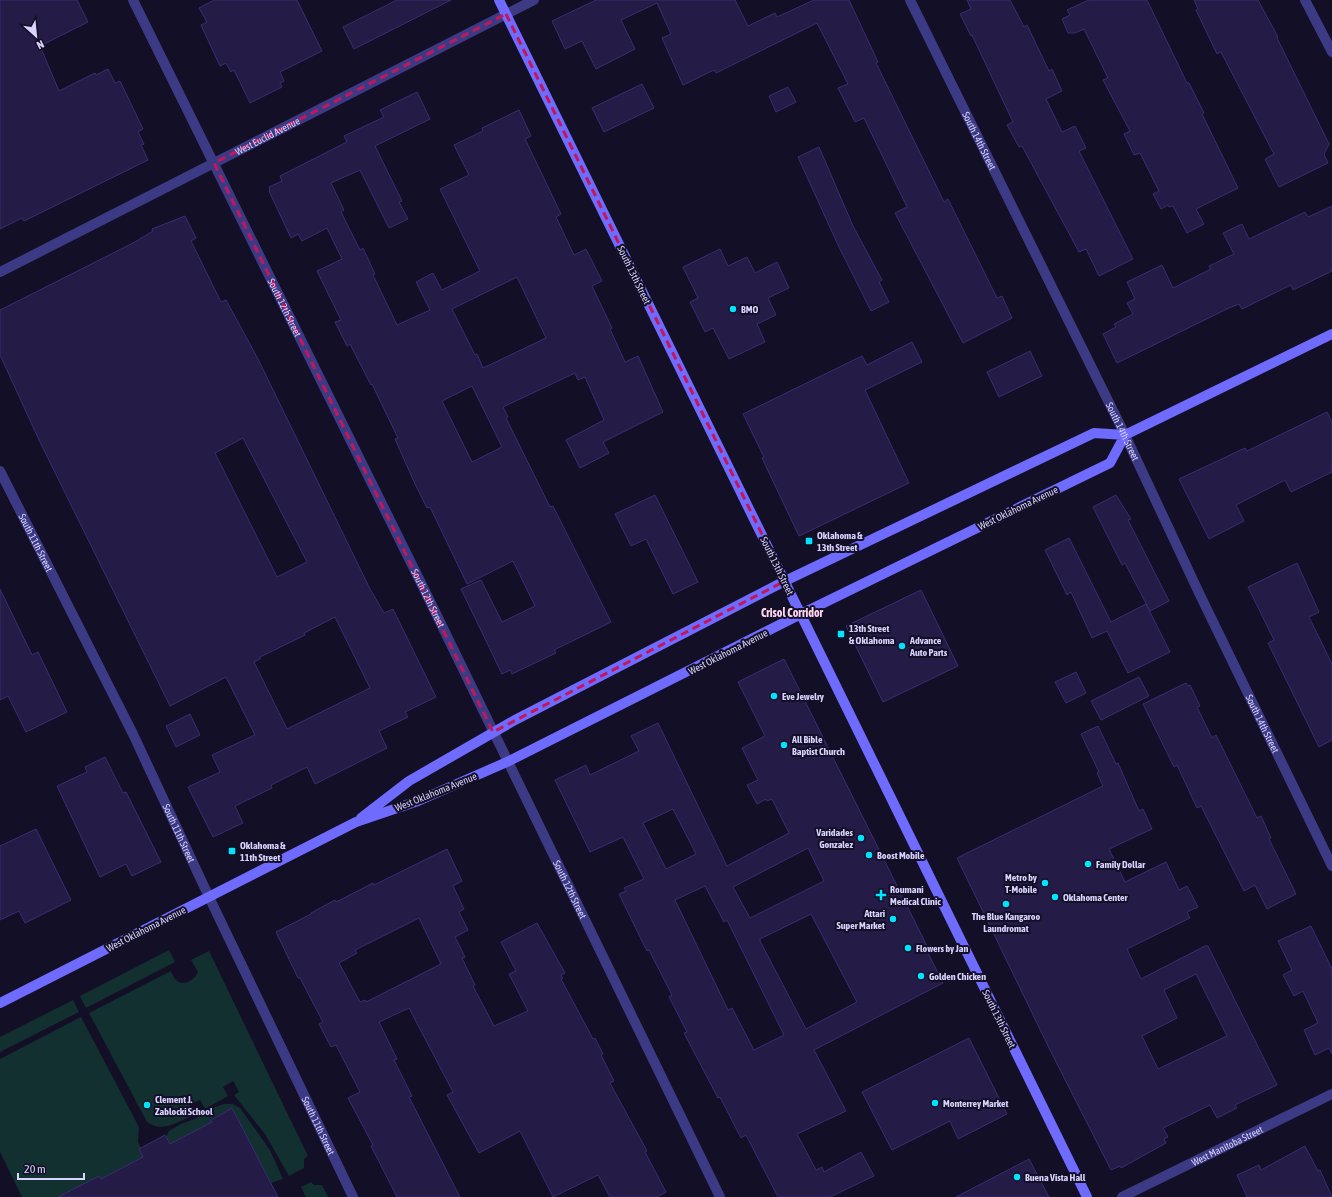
<svg xmlns="http://www.w3.org/2000/svg" width="1332" height="1197" font-family="'Asap Condensed',sans-serif">
<style>
.green{fill:#12302f}
.building{fill:#241b47;stroke:#3b2d73;fill-rule:evenodd}
.lines{fill:none;stroke-linecap:round;stroke-linejoin:round}
.street{stroke:#3d3a85;stroke-width:10}
.secondary{stroke:#6f6bff;stroke-width:10}
.marked{fill:none;stroke:#c2185b;stroke-width:3;stroke-dasharray:8 5;stroke-linejoin:round}
.poi-dot{fill:#00e5ff;stroke:#130f26;stroke-width:1.5}
.labels{text-anchor:middle;dominant-baseline:central;stroke-width:4;stroke-linejoin:round;paint-order:stroke}
.street-label{font-size:10px;fill:#d9d4ff;stroke:#130f26}
.poi-label{font-size:10px;font-weight:bold;fill:#d9d4ff;stroke:#130f26;text-anchor:start}
.quarter-label{font-size:12px;font-weight:bold;fill:#ffd6f0;stroke:#130f26}
</style>
<rect width="100%" height="100%" fill="#130f26"/>
<path class="green" d="M169,950L175,962L86,1008L80,996Z
M209,951L308,1156L304,1159V1168L289,1176L265,1134L234,1095L239,1092L233,1081L223,1087L228,1096L205,1109L200,1100L189,1105L194,1115C177,1121 164,1134 147,1122L89,1013L171,971C172,974 174,978 176,980C183,987 195,980 198,972L191,960Z
M73,1000L79,1012L0,1052V1037Z
M81,1017L139,1127L138,1142L141,1148L139,1149L143,1157L101,1179L99,1176L75,1197H22L0,1152V1059Z
M224,1104H233L240,1108L270,1150L283,1179L271,1183L232,1108L211,1119L212,1122L170,1144L166,1137L169,1131L181,1124L197,1118L215,1107Z
M311,1182L314,1185H322L328,1197H306L301,1187Z"/>
<path class="building" d="M0,0H77L88,22L40,46L59,91L95,73L96,75L108,69L115,83L120,81L143,129L138,132L144,144L141,145L148,160L24,221L22,218L0,229Z
M214,0H297L322,51L280,72L284,81L280,83L282,87L250,103L234,70L231,72L226,63L220,66L201,25L207,22L199,8Z
M397,0H451L354,49L343,27Z
M596,0H735L748,26L775,13L777,17L814,0H849L878,62L876,63L944,202L948,199L997,298L1002,296L1012,318L963,343L895,213L907,207L864,118L855,122L838,88L848,84L817,23L716,73L714,70L683,85L662,38L671,34L657,3L621,20L635,49L596,69L582,41L565,49L552,21Z
M967,0H1010L1024,27L1027,25L1049,71L1052,69L1062,91L1046,99L1062,132L1075,126L1086,148L1079,151L1133,259L1099,276L1086,249L1079,252L1022,146L1019,147L1007,125L1013,122L972,35L971,36L960,14L971,9Z
M1089,0H1147L1187,83H1189L1204,113L1202,114L1238,188L1196,209L1204,224L1187,233L1173,206L1169,207L1168,205L1161,209L1153,194L1159,191L1140,153L1134,155L1124,134L1130,131L1103,80L1108,78L1084,29L1075,33H1068L1062,19L1070,15L1067,10Z
M1194,0H1258L1278,37L1277,38L1329,144L1324,154L1328,163L1279,187L1265,159L1274,154L1221,52L1217,54L1196,10L1198,9Z
M642,84L654,108L604,132L592,108Z
M788,87L796,102L776,112L769,96Z
M417,92L430,119L375,146L402,201L399,202L408,219L389,228L360,170L331,183L344,210L341,212L360,250L363,248L375,274L373,275L397,325L430,310L416,282L433,273L442,290L480,271L440,189L469,175L454,145L483,131L482,128L519,110L531,136L525,139L561,214L556,217L574,255L586,249L602,281L592,286L612,328L610,329L625,362L638,356L663,412L603,442L609,453L580,468L566,440L604,420L585,377L578,380L575,373L503,407L508,417L506,418L550,507L553,506L611,622L554,650L556,653L512,674L510,670L502,674L461,589L481,580L502,622L535,606L513,561L467,584L430,507L427,508L415,484L395,439L398,438L372,384L371,385L350,344L347,346L335,322L341,320L317,271L342,259L327,228L302,241L298,234L291,238L269,191L270,190L269,187L282,181L280,176L347,142L344,136L384,117L380,110ZM517,277L546,338L483,368L477,354L475,355L452,309ZM472,386L502,447L472,462L442,401Z
M819,147L853,226L882,280L879,282L889,302L871,311L838,245L798,157Z
M1332,206V271L1293,290L1291,285L1242,309L1239,304L1229,308L1117,363L1103,334L1116,327L1114,324L1133,314L1127,303L1135,299L1127,282L1162,265L1173,288L1211,269L1209,266L1234,254L1223,233L1242,224L1249,239L1305,212L1308,217Z
M185,216L196,238L191,241L221,302L226,300L258,359L369,587L384,613L393,609L436,697L405,712L408,717L379,731L387,748L315,784L307,767L271,785L272,788L235,806L243,823L213,837L188,787L220,772L212,755L255,735L226,677L170,706L40,442L0,355V310L135,242L153,231L152,229ZM243,438L307,562L277,577L215,453ZM335,617L370,688L287,729L254,662L260,659V657L305,635L304,633Z
M720,249L728,266L747,257L755,273L777,262L789,288L768,298L776,315L757,324L765,342L729,359L713,328L705,332L690,302L698,298L683,267Z
M912,342L922,362L865,390L909,483L799,536L762,458L764,457L743,414L862,356L867,365Z
M1030,351L1042,376L999,397L987,372Z
M1327,412L1332,422V472L1291,492L1285,480L1236,505L1244,521L1209,539L1179,479L1245,448L1247,451Z
M655,495L698,582L673,594L646,539L631,546L615,514Z
M1116,495L1131,519L1128,520L1169,601L1150,611L1125,563L1122,565L1093,507Z
M1069,538L1111,622L1146,604L1170,652L1128,673L1107,631L1092,638L1071,592L1067,595L1045,550Z
M1297,563L1319,612L1309,617L1332,664V740L1319,747L1268,643L1274,640L1248,587Z
M0,589L32,655L38,652L67,712L26,732L8,696L0,700Z
M921,590L958,666L883,702L846,626Z
M784,659L930,952L928,953L943,983L814,1050L846,1111L797,1134L816,1170L822,1167L824,1172L861,1152L874,1176L830,1197H778L746,1135L741,1138L720,1097L718,1098L684,1033L687,1032L669,997L672,995L649,950L647,951L643,943L619,894L626,891L624,888L644,879L623,837L590,852L555,780L586,765L590,775L639,751L631,736L658,723L727,866L789,833L772,799L767,801L766,799L757,804L747,785L758,780L742,748L765,736L738,682ZM673,809L696,854L666,869L643,823ZM808,848L824,881L750,918L733,887ZM705,886L724,922L727,920L784,1035L754,1050L732,1008L728,1010L675,900ZM811,914L857,1002L806,1029L760,941V939Z
M1076,672L1086,693L1066,703L1055,682Z
M1139,677L1149,696L1101,720L1091,701Z
M1186,683L1188,686L1190,685L1200,706L1197,707L1212,738L1216,735L1257,818L1261,816L1271,838L1269,839L1296,894L1267,909L1255,885L1244,891L1201,806L1197,808L1177,765L1174,767L1143,704Z
M190,714L200,735L176,747L166,726Z
M1098,726L1116,764L1118,763L1139,811L1143,809L1152,829L1109,849L1125,882L1166,862L1179,890L1187,886L1198,907L1187,912L1190,918L1127,949L1141,979L1205,946H1208L1277,1085L1235,1105L1237,1108L1217,1118L1210,1105L1163,1128L1168,1137L1164,1139L1166,1143L1121,1168L1120,1166L1111,1170L1049,1048L957,858L1103,786L1097,773L1099,772L1081,734ZM1196,974L1227,1036L1158,1069L1142,1036L1177,1018L1164,990Z
M105,757L123,793L126,792L161,862L132,876L126,864L100,877L57,786L87,772L85,767Z
M36,829L71,900L25,923L19,911L0,920V846Z
M447,849L462,881L453,886L464,909L459,912L468,930L455,937L465,957L462,958L475,985L473,986L494,1026L528,1011L509,974L516,971L501,942L537,923L565,973L561,975L563,978L561,979L593,1039L595,1038L603,1054L601,1055L614,1081L610,1083L647,1151L645,1152L666,1192L657,1197H610L598,1175L553,1197L520,1131L479,1153L447,1095L453,1092L409,1008L379,1022L397,1059L394,1060L412,1096L409,1097L460,1197H397L371,1146L373,1145L348,1098L360,1092L336,1045L331,1047L319,1024L323,1022L300,978H298L276,932L311,914V913L335,900L336,902L373,883L374,885ZM419,918L441,964L366,1002L365,1000L360,1002L339,963L357,953L355,950Z
M1311,926L1332,969V1054L1329,1048L1315,1055L1304,1030L1318,1023L1303,991L1294,996L1283,975L1292,970L1278,941Z
M969,1038L1007,1114L958,1139L950,1121L892,1150L862,1092Z
M232,1108L278,1197H58L99,1176L101,1179L143,1157L139,1149L165,1135L170,1144L212,1122L211,1120Z
M1305,1146L1318,1171L1320,1170L1332,1197H1247L1237,1175L1259,1165L1261,1170Z
M1029,1159L1049,1197H956Z"/>
<g class="lines">
<g class="street">
<path id="s1" d="M133,0L424,589L720,1197"/>
<path id="s2" d="M910,0L1125,435L1200,595L1332,866"/>
<path d="M1305,0L1332,52"/>
<path id="s3" d="M0,272L534,0"/>
<path id="s4" d="M0,471L133,734L209,897L353,1197"/>
<path id="s5" d="M1122,1197L1332,1094"/>
</g>
<path class="secondary" d="M499,0L1087,1197
M361,818L409,781L515,720L785,581L1094,433L1125,435
M0,1003L356,822L418,801L507,762L801,614L1110,463L1125,435L1332,334"/>
</g>
<path class="marked" d="M506,14L785,581L493,732L214,163Z"/>
<g class="poi-dot">
<circle cx="733" cy="309" r="4"/>
<rect x="805" y="537" width="8" height="8" rx="2"/>
<rect x="837" y="630" width="8" height="8" rx="2"/>
<circle cx="902" cy="646" r="4"/>
<circle cx="774" cy="696" r="4"/>
<circle cx="784" cy="745" r="4"/>
<circle cx="861" cy="838" r="4"/>
<rect x="228" y="847" width="8" height="8" rx="2"/>
<circle cx="869" cy="855" r="4"/>
<circle cx="1088" cy="864" r="4"/>
<circle cx="1045" cy="883" r="4"/>
<path d="M879 889h4v4h4v4h-4v4h-4v-4h-4v-4h4z"/>
<circle cx="1055" cy="897" r="4"/>
<circle cx="1006" cy="904" r="4"/>
<circle cx="893" cy="919" r="4"/>
<circle cx="908" cy="948" r="4"/>
<circle cx="921" cy="976" r="4"/>
<circle cx="935" cy="1103" r="4"/>
<circle cx="147" cy="1105" r="4"/>
<circle cx="1017" cy="1177" r="4"/>
</g>
<g class="labels">
<g class="street-label">
<text stroke="none"><textPath href="#s3" startOffset="300">West Euclid Avenue</textPath></text>
<text stroke="none"><textPath href="#s2" startOffset="157">South 14th Street</textPath></text>
<text transform="translate(634 275) rotate(64)">South 13th Street</text>
<text stroke="none"><textPath href="#s1" startOffset="343">South 12th Street</textPath></text>
<text stroke="none"><textPath href="#s2" startOffset="481">South 14th Street</textPath></text>
<text transform="translate(1018 508) rotate(-26)">West Oklahoma Avenue</text>
<text stroke="none"><textPath href="#s4" startOffset="80">South 11th Street</textPath></text>
<text transform="translate(777 566) rotate(64)">South 13th Street</text>
<text stroke="none"><textPath href="#s1" startOffset="667">South 12th Street</textPath></text>
<text transform="translate(728 652) rotate(-27)">West Oklahoma Avenue</text>
<text stroke="none"><textPath href="#s2" startOffset="805">South 14th Street</textPath></text>
<text transform="translate(436 792) rotate(-22)">West Oklahoma Avenue</text>
<text stroke="none"><textPath href="#s4" startOffset="404">South 11th Street</textPath></text>
<text stroke="none"><textPath href="#s1" startOffset="991">South 12th Street</textPath></text>
<text transform="translate(146 929) rotate(-27)">West Oklahoma Avenue</text>
<text transform="translate(999 1019) rotate(64)">South 13th Street</text>
<text stroke="none"><textPath href="#s4" startOffset="728">South 11th Street</textPath></text>
<text stroke="none"><textPath href="#s5" startOffset="117">West Manitoba Street</textPath></text>
</g>
<g class="poi-label">
<text x="741" y="309">BMO</text>
<text x="817" y="535">Oklahoma &amp;<tspan x="817" dy="12">13th Street</tspan></text>
<text x="849" y="628">13th Street<tspan x="849" dy="12">&amp; Oklahoma</tspan></text>
<text x="910" y="640">Advance<tspan x="910" dy="12">Auto Parts</tspan></text>
<text x="782" y="696">Eve Jewelry</text>
<text x="792" y="739">All Bible<tspan x="792" dy="12">Baptist Church</tspan></text>
<text x="853" y="832" text-anchor="end">Varidades<tspan x="853" dy="12">Gonzalez</tspan></text>
<text x="240" y="845">Oklahoma &amp;<tspan x="240" dy="12">11th Street</tspan></text>
<text x="877" y="855">Boost Mobile</text>
<text x="1096" y="864">Family Dollar</text>
<text x="1037" y="877" text-anchor="end">Metro by<tspan x="1037" dy="12">T-Mobile</tspan></text>
<text x="890" y="889">Roumani<tspan x="890" dy="12">Medical Clinic</tspan></text>
<text x="1063" y="897">Oklahoma Center</text>
<text x="885" y="913" text-anchor="end">Attari<tspan x="885" dy="12">Super Market</tspan></text>
<text x="1006" y="916" text-anchor="middle">The Blue Kangaroo<tspan x="1006" dy="12">Laundromat</tspan></text>
<text x="916" y="948">Flowers by Jan</text>
<text x="929" y="976">Golden Chicken</text>
<text x="155" y="1099">Clement J.<tspan x="155" dy="12">Zablocki School</tspan></text>
<text x="943" y="1103">Monterrey Market</text>
<text x="1025" y="1177">Buena Vista Hall</text>
</g>
<g class="quarter-label">
<text x="792" y="613">Crisol Corridor</text>
</g>
</g>
<g transform="translate(36 36) rotate(153)" stroke="#130f26" stroke-width="3" paint-order="stroke">
<path d="M0-3L7 15L0 10L-7 15Z" fill="#d9d4ff"/>
<text y="-6" font-size="11" font-weight="bold" text-anchor="middle" fill="#d9d4ff">N</text>
</g>
<path d="M18 1173v6h66v-6" fill="none" stroke="#d9d4ff" stroke-width="2"/>
<text x="24" y="1173" font-size="12" fill="#d9d4ff" stroke="#130f26" stroke-width="3" paint-order="stroke">20 m</text>
</svg>
